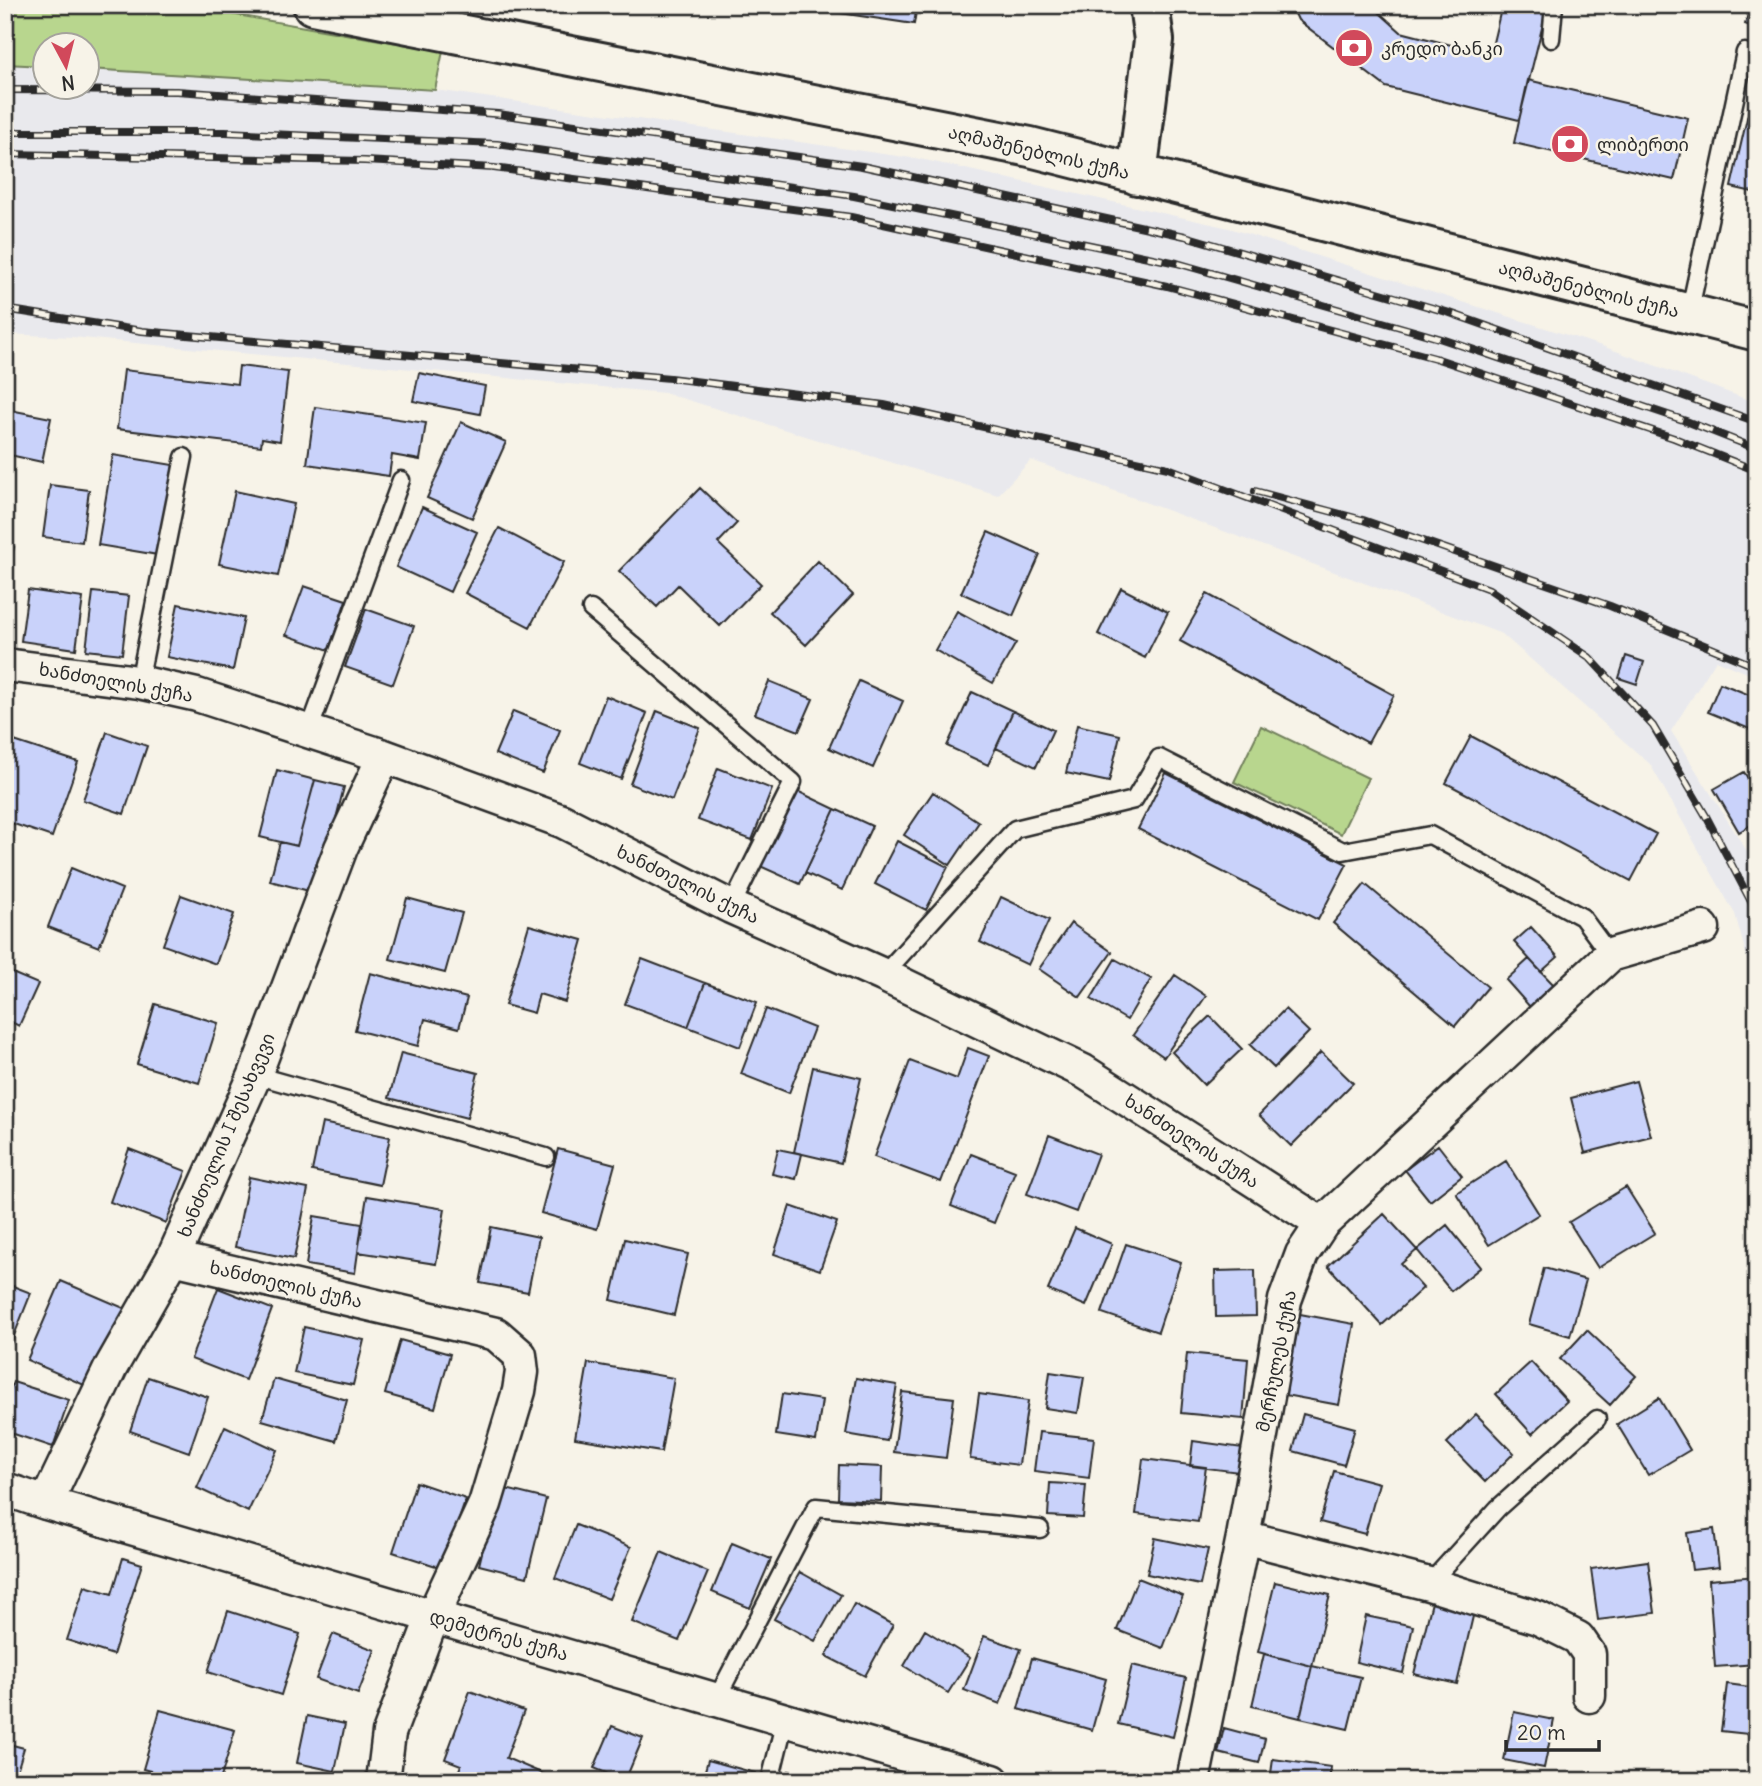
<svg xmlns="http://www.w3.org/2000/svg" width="1762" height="1786" font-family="Delius,'Noto Sans Georgian',sans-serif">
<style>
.built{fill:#e9e9ed}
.green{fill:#b8d68e;stroke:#72805c;stroke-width:2}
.building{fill:#c9d2fa;stroke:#2b2b2b;stroke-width:2}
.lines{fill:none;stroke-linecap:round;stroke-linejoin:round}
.lane-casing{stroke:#2b2b2b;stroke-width:21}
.street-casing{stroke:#2b2b2b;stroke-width:37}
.secondary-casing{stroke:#2b2b2b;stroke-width:44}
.lane{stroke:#f7f3e8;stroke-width:16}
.street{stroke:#f7f3e8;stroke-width:32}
.secondary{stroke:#f7f3e8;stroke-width:38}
.rail-casing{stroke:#2b2b2b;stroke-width:8}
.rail{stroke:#f7f3e8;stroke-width:5;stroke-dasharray:16;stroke-linecap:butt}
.labels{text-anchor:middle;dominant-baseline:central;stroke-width:5;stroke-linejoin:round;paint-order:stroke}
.poi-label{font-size:18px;fill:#2b2b2b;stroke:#f7f3e8;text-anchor:start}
.street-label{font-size:18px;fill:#2b2b2b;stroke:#f7f3e8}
</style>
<rect width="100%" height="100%" fill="#f7f3e8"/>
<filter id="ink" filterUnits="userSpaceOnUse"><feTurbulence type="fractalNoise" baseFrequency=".0143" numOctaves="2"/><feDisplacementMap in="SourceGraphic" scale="14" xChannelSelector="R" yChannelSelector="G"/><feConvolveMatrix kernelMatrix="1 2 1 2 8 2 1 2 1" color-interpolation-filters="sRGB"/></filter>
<g filter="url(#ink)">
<path class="built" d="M5,64L45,66L46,88H88V69L435,90L925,160L1229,228L1605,347L1757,403V677L1716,660L1671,731L1757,867V994L1735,914L1650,764L1502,634L1031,460L998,495L665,393L72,337L5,334Z"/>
<path class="green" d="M5,5H179L443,51L435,90L88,69V46H46L45,66L5,64Z
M1261,726L1368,778L1341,834L1234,782Z"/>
<path class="building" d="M787,5H917L914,24Z
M1291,5H1371L1401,32L1490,55L1502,5H1534L1547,8L1519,120L1386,87L1298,20Z
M1751,5H1757V28L1745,24Z
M1757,75V193L1731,187Z
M1528,80L1688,118L1674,180L1514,143Z
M239,366L288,372L280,441L262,438L261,446L117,429L124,370L237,384Z
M419,373L485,386L480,414L413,401Z
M315,407L426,423L420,460L392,455L389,476L307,464Z
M5,409L51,418L42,462L5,454Z
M461,422L506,442L472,518L427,498Z
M113,455L173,465L158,555L98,545Z
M50,485L89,490L82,542L43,537Z
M700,488L737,523L718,543L761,584L720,626L678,585L657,607L619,571Z
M235,491L294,504L278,576L219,564Z
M422,507L477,532L450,592L396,567Z
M499,528L564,562L530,627L465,593Z
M988,532L1040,555L1013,616L961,593Z
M5,545L14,547L5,582Z
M818,561L853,595L806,645L770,612Z
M304,586L346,600L329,650L286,635Z
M1121,588L1168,612L1145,658L1098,634Z
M28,590L83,598L76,649L21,641Z
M93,592L129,596L122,654L86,650Z
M1207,594L1394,695L1368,743L1180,641Z
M178,604L244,618L233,670L167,657Z
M366,609L414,626L393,684L345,667Z
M957,611L1016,643L993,683L935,650Z
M1626,656L1644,662L1637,684L1619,678Z
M769,681L813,699L799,731L755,714Z
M859,681L903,701L873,768L829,748Z
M1720,683L1757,698V732L1708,712Z
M972,692L1013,711L988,765L947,746Z
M606,696L647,713L621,779L580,763Z
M513,711L560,730L543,773L495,754Z
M657,711L700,728L672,800L630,784Z
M1013,711L1053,730L1036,767L996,748Z
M1077,725L1120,735L1109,782L1066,773Z
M107,732L147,746L124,814L83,800Z
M1471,736L1656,834L1631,881L1446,783Z
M5,738L78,762L52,837L5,821Z
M718,768L772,789L752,840L698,820Z
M277,770L315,780L297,846L260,837Z
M1744,772L1757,793V821L1739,832L1714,789Z
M1166,773L1347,864L1318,920L1138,829Z
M315,780L344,787L317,893L270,881L280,842L297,846Z
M795,790L835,809L800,884L760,866Z
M933,792L979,822L950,865L904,835Z
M835,809L872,826L842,890L805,873Z
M897,841L948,867L926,910L875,884Z
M71,868L122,889L99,947L48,927Z
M1365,884L1488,987L1455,1026L1333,923Z
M181,895L234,914L216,964L163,945Z
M1001,897L1049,920L1028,965L980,942Z
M407,898L462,913L445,973L390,959Z
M1071,923L1112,952L1080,997L1039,969Z
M529,925L583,940L565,1002L539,994L534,1013L505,1005Z
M1531,927L1558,957L1541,972L1514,942Z
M642,959L705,983L688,1027L625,1004Z
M1115,959L1151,979L1127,1020L1091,999Z
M1529,959L1554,985L1530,1007L1506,980Z
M5,970L38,984L19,1026L5,1019Z
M370,973L467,998L459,1028L425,1019L418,1046L355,1030Z
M1175,975L1206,996L1164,1057L1133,1035Z
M705,983L757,1002L740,1047L688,1027Z
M155,1004L218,1023L199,1083L137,1064Z
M766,1009L814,1028L789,1093L741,1074Z
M1285,1009L1309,1032L1274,1068L1250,1045Z
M1210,1016L1242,1049L1204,1085L1172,1052Z
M968,1048L989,1056L941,1182L874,1157L910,1061L957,1079Z
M1321,1052L1353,1083L1291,1146L1259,1115Z
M401,1053L478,1073L467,1118L389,1098Z
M813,1067L861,1078L841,1163L794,1152Z
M1636,1081L1651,1136L1585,1153L1571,1098Z
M322,1123L390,1137L380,1185L312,1171Z
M1049,1135L1098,1154L1076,1212L1027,1194Z
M1438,1145L1462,1176L1430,1201L1405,1170Z
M129,1149L186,1171L166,1223L110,1202Z
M558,1149L615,1164L597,1229L541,1213Z
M778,1149L802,1154L796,1179L772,1174Z
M971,1154L1015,1171L994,1223L951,1206Z
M1506,1161L1539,1214L1489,1245L1456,1193Z
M249,1177L308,1189L294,1259L235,1247Z
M1626,1187L1655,1233L1598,1268L1569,1222Z
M367,1196L445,1209L436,1264L358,1252Z
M790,1206L837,1222L820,1270L774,1254Z
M1384,1214L1417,1250L1401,1264L1423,1288L1382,1325L1328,1266Z
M314,1216L362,1224L355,1273L306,1265Z
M1447,1225L1481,1267L1451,1291L1417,1250Z
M491,1227L539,1237L528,1292L480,1283Z
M1075,1228L1112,1244L1086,1306L1048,1290Z
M625,1239L688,1254L674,1315L611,1300Z
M1126,1244L1181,1262L1158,1332L1102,1313Z
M1544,1268L1586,1280L1570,1336L1529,1324Z
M1255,1270L1256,1316L1216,1317L1215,1271Z
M61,1281L126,1309L91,1388L27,1360Z
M5,1283L31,1293L9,1348L5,1346Z
M218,1288L272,1309L245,1380L191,1359Z
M1300,1314L1354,1324L1339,1405L1285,1395Z
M304,1327L364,1340L353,1385L294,1373Z
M1587,1330L1636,1376L1610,1405L1560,1359Z
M400,1340L450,1354L435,1408L385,1394Z
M1187,1353L1248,1359L1243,1419L1181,1413Z
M1531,1362L1567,1401L1532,1434L1496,1394Z
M588,1363L674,1378L661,1452L575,1438Z
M1050,1372L1084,1377L1078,1413L1045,1408Z
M148,1377L208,1397L189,1452L130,1431Z
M856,1378L897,1385L887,1441L846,1434Z
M274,1379L347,1400L336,1441L262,1420Z
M13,1382L69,1400L53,1447L5,1431V1405Z
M902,1392L954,1398L946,1458L894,1452Z
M782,1394L822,1400L816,1441L776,1435Z
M979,1394L1028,1401L1019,1465L970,1459Z
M1659,1398L1690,1450L1648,1475L1617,1424Z
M1303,1414L1355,1428L1344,1465L1293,1451Z
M1476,1414L1514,1453L1485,1482L1447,1443Z
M225,1426L277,1450L248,1512L197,1488Z
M1039,1432L1094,1438L1089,1478L1034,1471Z
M1193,1441L1243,1448L1239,1472L1190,1466Z
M1143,1459L1206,1467L1198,1522L1136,1514Z
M839,1465L882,1467L881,1501L838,1499Z
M1334,1471L1379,1483L1365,1534L1320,1522Z
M416,1482L466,1499L442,1568L393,1552Z
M1050,1483L1086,1485L1083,1518L1048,1516Z
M498,1487L546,1499L527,1577L479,1565Z
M576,1525L631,1547L609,1599L555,1578Z
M1714,1529L1719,1567L1692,1570L1687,1533Z
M1155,1538L1208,1549L1200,1585L1147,1574Z
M732,1543L771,1559L750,1608L712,1592Z
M661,1552L708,1572L679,1641L632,1622Z
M123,1558L142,1564L113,1655L67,1640L85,1586L112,1594Z
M1648,1561L1655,1613L1598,1620L1591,1569Z
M800,1572L841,1595L815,1641L774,1619Z
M1757,1576V1664L1715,1667L1709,1580Z
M1138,1578L1183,1596L1163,1648L1117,1630Z
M1275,1582L1330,1595L1312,1666L1258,1652Z
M1432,1602L1474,1612L1457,1684L1414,1674Z
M854,1604L893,1625L865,1676L826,1656Z
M228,1611L300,1634L281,1695L208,1672Z
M1366,1616L1413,1626L1403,1673L1356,1662Z
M925,1630L970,1658L948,1693L904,1666Z
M333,1634L375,1650L358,1694L316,1679Z
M984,1636L1021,1649L1000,1704L964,1690Z
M1264,1654L1312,1666L1300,1718L1252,1706Z
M1032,1658L1106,1679L1092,1730L1018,1709Z
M1132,1665L1186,1678L1173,1737L1118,1724Z
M1312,1666L1361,1677L1348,1729L1300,1718Z
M1727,1684L1757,1688V1735L1721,1731Z
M470,1691L524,1711L506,1758L560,1781H455L461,1765L445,1759Z
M160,1710L235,1730L220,1781H187L143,1769Z
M1514,1712L1554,1720L1544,1768L1504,1760Z
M307,1716L345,1724L335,1771L297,1763Z
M612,1726L643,1738L625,1781L594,1768Z
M1224,1728L1265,1739L1259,1763L1218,1753Z
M5,1743L24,1748L14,1781H5Z
M1273,1759L1331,1767L1329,1781H1270Z
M708,1760L755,1773L753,1781H702Z
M789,1771L824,1781H787Z"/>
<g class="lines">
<defs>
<path id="lane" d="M446,32L451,5
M1551,39L1554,5
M1689,314L1745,52
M591,609L793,782L731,907
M139,682L184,457
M309,731L401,480
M883,975L1015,829L1134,800L1159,758L1343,851L1430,835L1582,917L1610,955
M255,1075L546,1157
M1429,1584L1498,1508L1597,1419
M716,1700L816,1507L1040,1529
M770,1781L785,1720"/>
<path id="street" d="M5,665L139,682L197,695L384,756L562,821L731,907L883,975L1083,1071L1322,1224
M173,1258L496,1334L520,1355L522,1372L519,1391L485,1504L433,1616L389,1733L383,1781
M5,1489L46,1503L993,1781
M46,1503L111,1367L173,1258L255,1075L341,848L384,756
M1243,1537L1429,1584L1538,1618L1578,1638L1589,1654V1696
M1193,1781L1243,1537L1285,1300L1302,1254L1322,1224L1610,955L1703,928"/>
<path id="secondary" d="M313,5L1030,147L1757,331
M1137,175L1154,40L1149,5"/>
</defs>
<use href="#lane" class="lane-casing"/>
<use href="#street" class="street-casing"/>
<use href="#secondary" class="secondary-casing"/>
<use href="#lane" class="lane"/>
<use href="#street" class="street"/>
<use href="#secondary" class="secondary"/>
<defs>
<path id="rail" d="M5,90L177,91L498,114L862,166L1185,236L1450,313L1757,422
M5,132H225L497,144L854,196L1177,263L1442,339L1686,421L1757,449
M5,154L365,161L494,168L851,217L1167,286L1435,358L1674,438L1757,471
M5,309L142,331L670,378L884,405L1168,468L1489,589L1589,657L1653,726L1706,816L1757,913
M1255,491L1363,520L1610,606L1757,667"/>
</defs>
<use href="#rail" class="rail-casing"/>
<use href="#rail" class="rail"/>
</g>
</g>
<defs>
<symbol id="bank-disc" viewBox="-11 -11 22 22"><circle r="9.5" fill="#d1495b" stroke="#f7f3e8"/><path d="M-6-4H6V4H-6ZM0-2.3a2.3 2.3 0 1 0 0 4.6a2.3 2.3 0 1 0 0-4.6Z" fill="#fff"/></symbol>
</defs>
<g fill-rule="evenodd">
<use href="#bank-disc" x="1332" y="26" width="44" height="44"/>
<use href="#bank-disc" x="1548" y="122" width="44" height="44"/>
</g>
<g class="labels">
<g class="poi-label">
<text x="1381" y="48">კრედო ბანკი</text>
<text x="1597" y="144">ლიბერთი</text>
</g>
<g class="street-label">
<text transform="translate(1039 152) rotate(13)">აღმაშენებლის ქუჩა</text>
<text transform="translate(1589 289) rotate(14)">აღმაშენებლის ქუჩა</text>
<text transform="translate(116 682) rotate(10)">ხანძთელის ქუჩა</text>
<text transform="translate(688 884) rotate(26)">ხანძთელის ქუჩა</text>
<text transform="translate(226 1135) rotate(-67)">ხანძთელის I შესახვევი</text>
<text transform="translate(1192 1141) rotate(33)">ხანძთელის ქუჩა</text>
<text transform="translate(286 1284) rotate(13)">ხანძთელის ქუჩა</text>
<text transform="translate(1276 1361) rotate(-79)">მერჩულეს ქუჩა</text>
<text transform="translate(499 1635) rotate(16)">დემეტრეს ქუჩა</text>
</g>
</g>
<rect width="1762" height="1786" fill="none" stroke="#f7f3e8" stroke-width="28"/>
<rect x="14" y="14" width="1734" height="1758" fill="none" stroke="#2b2b2b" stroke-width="2.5" filter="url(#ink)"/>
<g transform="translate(66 66) rotate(173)"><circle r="33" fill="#f7f3e8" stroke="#a5a39c" stroke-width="2"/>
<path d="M0-5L12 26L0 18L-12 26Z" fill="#d1495b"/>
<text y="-10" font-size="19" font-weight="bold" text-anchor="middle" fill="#2b2b2b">N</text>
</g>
<path d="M1506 1740v10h93v-10" fill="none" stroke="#2b2b2b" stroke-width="3.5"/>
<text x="1517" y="1740" font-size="21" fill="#2b2b2b" stroke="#f7f3e8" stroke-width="5" paint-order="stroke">20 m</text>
</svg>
